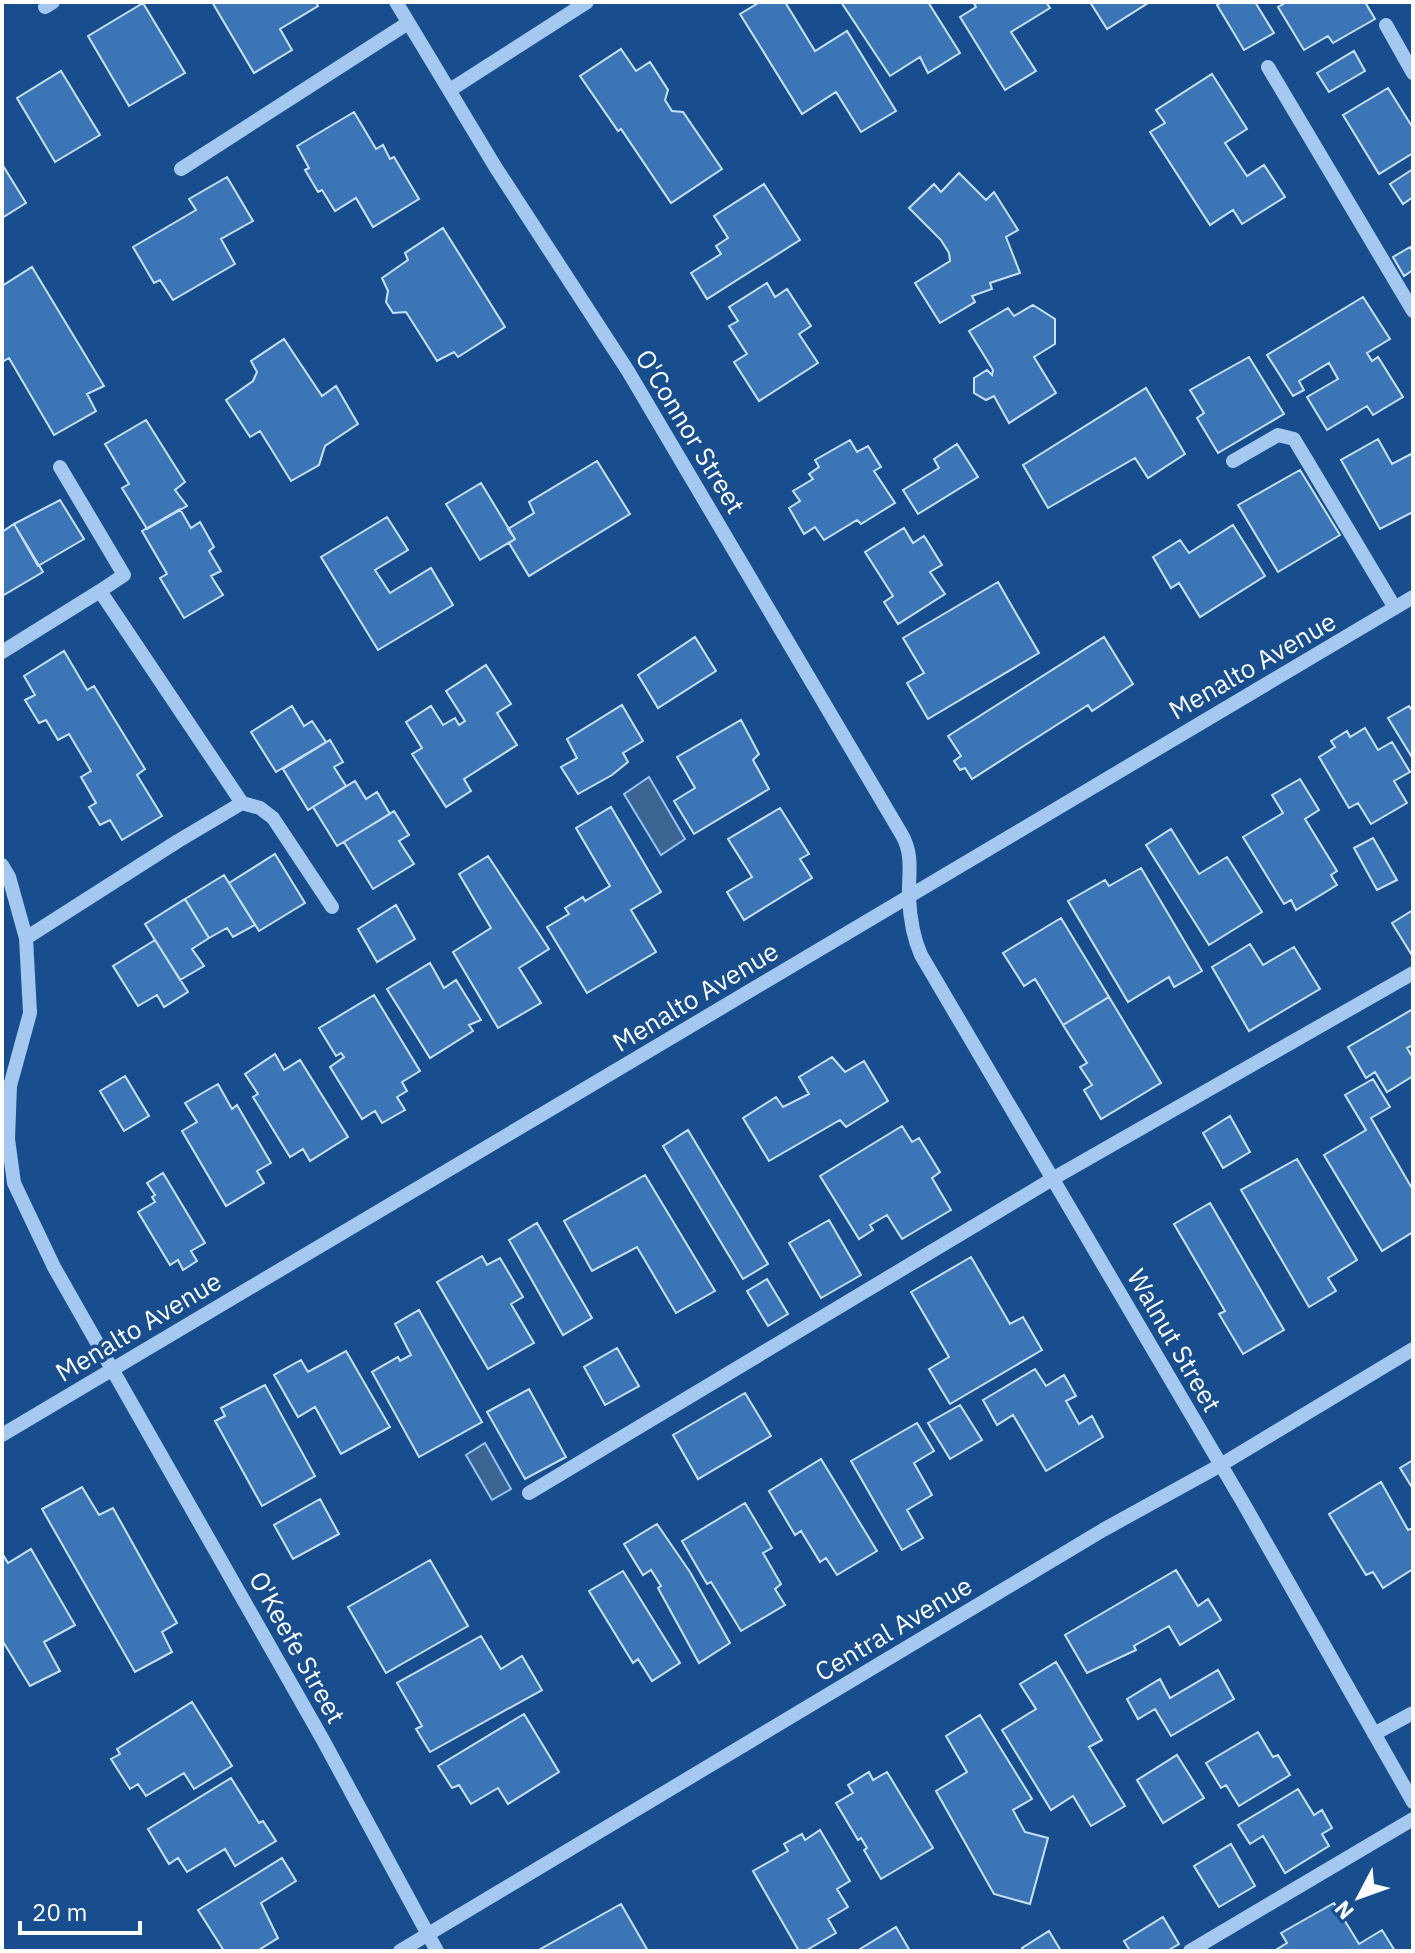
<svg xmlns="http://www.w3.org/2000/svg" width="1415" height="1953" font-family="'IBM Plex Sans',sans-serif">
<style>
.water{fill:#3c6493;stroke:#96c3f2;stroke-width:2}
.building{fill:#3c75b5;stroke:#cae1fb;stroke-width:2}
.lines{fill:none;stroke-linecap:round;stroke-linejoin:round}
.minor{stroke:#a4c8ef;stroke-width:14}
.labels{text-anchor:middle;dominant-baseline:central;stroke-width:7;stroke-linejoin:round;paint-order:stroke}
.street-label{font-size:26px;fill:#fff;stroke:#184e8e}
</style>
<rect width="100%" height="100%" fill="#184e8e"/>
<path class="water" d="M649,777L685,839L661,855L624,794Z
M485,1443L511,1489L492,1500L466,1455Z"/>
<path class="building" d="M212,2H316L318,6L280,29L292,50L254,73Z
M760,2H785L815,51L847,31L896,111L861,132L836,92L802,114L740,14Z
M841,2H928L960,53L928,73L920,57L890,76Z
M973,2H1046L1050,8L1011,32L1036,71L1005,90L960,17L976,7Z
M1090,2H1147L1148,3L1107,29Z
M1222,2H1255L1274,33L1244,50L1217,5Z
M1287,2H1365L1375,19L1333,43L1328,36L1304,50L1278,7Z
M143,3L185,73L129,106L88,36Z
M621,49L636,71L650,62L668,90L665,100L672,111L683,112L722,169L671,203L621,129L618,131L580,76Z
M1354,51L1365,71L1329,92L1317,73Z
M61,71L100,135L55,162L17,98Z
M1212,74L1247,129L1225,143L1247,176L1264,165L1285,197L1242,224L1233,210L1210,225L1150,132L1165,123L1156,110Z
M1388,88L1413,128V153L1379,174L1343,115Z
M354,112L376,149L383,145L390,159L394,157L419,199L373,227L356,198L335,211L322,190L318,192L305,170L309,168L297,146Z
M2,164L26,203L2,218Z
M1413,169V197L1403,204L1390,184Z
M959,173L986,200L994,192L1018,230L1006,237L1020,273L990,283L992,289L972,296L975,302L940,323L915,283L950,261L949,253L941,240L909,208L934,184L941,192Z
M227,177L253,221L221,239L235,264L173,300L160,280L154,283L133,247L196,210L189,199Z
M764,184L800,240L707,299L691,273L721,254L716,246L728,238L714,216Z
M443,228L505,327L458,357L454,352L437,361L406,312L393,313L386,302L388,291L382,278L408,260L405,253Z
M1410,247L1413,252V270L1404,276L1393,257Z
M32,267L104,386L87,394L96,411L54,435L9,358L2,362V286Z
M767,283L775,297L787,289L811,326L799,334L818,363L759,401L734,362L747,354L729,326L738,321L729,307Z
M1363,297L1390,339L1367,353L1372,361L1378,357L1403,397L1373,415L1367,406L1327,430L1307,397L1338,379L1329,363L1299,381L1304,390L1293,396L1267,355Z
M1033,305L1055,319V344L1034,357L1056,393L1009,423L994,396L986,400L974,393V378L987,370L992,375L993,370L969,331L1008,308L1014,316Z
M284,339L322,396L336,386L358,424L325,446L319,465L291,481L260,431L250,437L226,400L253,381L257,372L251,361Z
M1249,357L1284,414L1218,453L1197,418L1204,413L1190,390Z
M1146,388L1185,454L1148,478L1135,458L1048,508L1023,465Z
M146,420L185,482L175,490L187,506L147,529L122,488L129,484L105,444Z
M1378,439L1392,464L1413,453V512L1380,529L1341,460Z
M850,440L857,452L868,446L881,467L874,471L895,503L861,524L857,520L824,540L815,527L804,534L789,508L800,501L793,491L813,479L809,474L819,467L815,460Z
M957,444L978,477L918,514L903,490L939,468L934,459Z
M597,461L630,514L529,576L509,543L515,539L508,529L534,513L529,502Z
M1300,470L1340,535L1278,572L1238,505Z
M481,483L515,539L480,560L446,504Z
M60,500L84,539L38,566L14,524Z
M180,509L191,528L200,522L214,547L209,551L221,571L211,576L223,595L184,618L160,578L167,574L142,531Z
M387,517L408,550L375,570L390,593L431,568L453,605L378,650L321,557Z
M14,524L43,572L2,596V532Z
M1233,525L1265,576L1200,617L1179,583L1171,588L1153,557L1180,540L1189,553Z
M904,528L913,543L924,536L942,565L930,572L945,594L898,624L884,602L893,596L865,552Z
M998,582L1039,653L928,719L907,683L924,673L903,638Z
M695,637L716,671L658,708L638,675Z
M1104,637L1133,684L1092,711L1088,705L972,779L965,768L960,770L954,761L961,756L948,736Z
M64,651L87,690L94,686L145,769L137,775L162,816L122,840L110,820L100,825L89,807L96,803L81,777L91,771L69,734L58,740L46,720L39,723L25,700L35,695L24,676Z
M486,665L511,704L497,713L517,745L464,779L471,791L446,807L412,754L422,748L406,722L431,706L443,725L455,718L459,725L465,721L446,691Z
M622,705L643,741L623,753L628,762L612,775L578,794L561,767L577,758L567,739Z
M292,706L304,726L312,721L326,742L276,772L251,732Z
M1409,706L1413,712V759L1388,718Z
M741,720L759,754L753,760L769,789L694,834L674,801L695,788L677,757Z
M1365,728L1378,750L1392,742L1410,772L1394,781L1407,803L1371,824L1358,803L1349,808L1319,757L1335,747L1331,741L1347,731L1350,737Z
M330,740L343,762L334,767L346,786L308,810L283,769Z
M1300,779L1319,810L1305,819L1337,871L1331,875L1337,885L1296,910L1291,900L1284,904L1243,837L1283,813L1272,795Z
M355,781L366,799L377,792L390,814L337,846L313,807Z
M611,807L661,892L631,910L656,952L587,993L547,927L569,914L565,908L583,897L585,901L610,886L576,828Z
M780,808L809,854L800,859L812,878L744,920L727,892L752,877L728,839Z
M394,811L409,835L399,841L414,864L373,889L344,842Z
M1171,829L1199,874L1227,857L1262,912L1209,945L1146,845Z
M1373,838L1397,880L1377,890L1354,848Z
M275,854L305,903L259,931L229,883Z
M488,856L549,949L519,968L541,1003L498,1028L453,952L491,928L459,874Z
M1141,868L1202,971L1174,987L1169,977L1128,1002L1068,901L1105,880L1109,886Z
M224,875L255,925L233,937L227,928L209,938L185,899Z
M185,899L209,938L192,949L204,966L180,980L145,924Z
M396,905L415,939L377,962L358,929Z
M1413,910V957L1392,923Z
M1061,918L1109,997L1063,1025L1035,979L1024,986L1003,953Z
M155,940L188,992L164,1007L157,995L138,1006L113,966Z
M1250,944L1263,965L1294,947L1320,989L1249,1031L1212,967Z
M430,963L444,988L456,980L481,1020L469,1025L473,1031L430,1058L387,989Z
M374,995L420,1071L402,1082L407,1091L397,1097L405,1110L382,1123L375,1111L362,1119L330,1067L344,1057L341,1053L336,1056L319,1028Z
M1109,997L1161,1083L1101,1119L1084,1090L1092,1085L1080,1067L1087,1063L1063,1025Z
M1413,1009V1045L1407,1048L1413,1058V1076L1387,1092L1375,1072L1366,1078L1348,1047Z
M275,1054L284,1070L300,1060L348,1137L310,1161L303,1149L290,1157L253,1097L258,1094L245,1074Z
M832,1057L845,1072L864,1061L888,1101L846,1127L840,1120L769,1161L743,1118L776,1097L783,1107L809,1094L799,1077Z
M125,1076L149,1116L124,1131L100,1091Z
M1373,1079L1390,1107L1371,1118L1413,1190V1232L1382,1251L1324,1155L1366,1130L1345,1095Z
M218,1084L232,1109L237,1105L271,1163L257,1171L264,1183L226,1206L182,1131L197,1122L185,1103Z
M1230,1116L1250,1152L1223,1168L1203,1133Z
M902,1126L912,1142L919,1138L940,1172L932,1178L951,1210L902,1239L887,1215L870,1225L873,1230L859,1239L820,1176Z
M688,1130L768,1264L743,1279L663,1146Z
M1297,1159L1357,1260L1328,1278L1336,1291L1309,1307L1241,1190Z
M163,1173L205,1243L191,1251L197,1261L183,1270L178,1260L170,1265L138,1212L155,1202L152,1197L155,1195L147,1183Z
M645,1175L715,1291L676,1313L637,1247L592,1271L564,1221Z
M1210,1203L1284,1330L1243,1354L1219,1314L1225,1311L1174,1224Z
M829,1220L861,1275L821,1298L789,1243Z
M537,1223L592,1318L563,1335L509,1240Z
M482,1256L487,1265L500,1258L523,1297L511,1304L534,1343L488,1369L437,1282Z
M971,1257L1010,1324L1023,1317L1042,1350L950,1404L929,1369L949,1357L911,1292Z
M767,1279L788,1314L768,1326L747,1291Z
M419,1310L482,1422L419,1457L372,1372L398,1357L400,1361L411,1355L395,1324Z
M617,1348L639,1386L605,1405L584,1367Z
M346,1351L390,1427L341,1454L315,1407L298,1417L274,1375L301,1360L308,1372Z
M1035,1369L1046,1386L1064,1375L1076,1396L1066,1401L1079,1424L1092,1416L1103,1437L1046,1471L1013,1415L997,1425L983,1400Z
M265,1385L315,1476L262,1506L215,1421L225,1416L221,1408Z
M529,1389L566,1457L525,1479L487,1412Z
M745,1393L771,1436L698,1479L673,1435Z
M960,1405L982,1440L950,1459L928,1423Z
M917,1423L934,1451L914,1463L932,1495L907,1510L923,1538L902,1550L851,1461Z
M821,1459L877,1551L837,1575L826,1558L820,1562L801,1531L795,1535L769,1491Z
M1413,1460V1489L1400,1468Z
M1381,1482L1408,1530L1413,1528V1569L1383,1588L1373,1572L1366,1575L1329,1514Z
M82,1487L99,1515L113,1508L177,1623L162,1632L172,1652L135,1672L42,1509Z
M320,1499L339,1534L293,1559L274,1525Z
M745,1503L772,1548L763,1553L781,1584L775,1589L785,1605L741,1631L711,1582L707,1584L682,1541Z
M657,1524L690,1572L730,1643L699,1663L658,1588L661,1586L651,1570L643,1575L624,1544Z
M31,1549L75,1625L44,1642L60,1671L30,1686L2,1640V1553L8,1563Z
M430,1560L468,1626L386,1673L348,1607Z
M1176,1570L1198,1606L1208,1599L1221,1620L1180,1645L1169,1626L1134,1646L1136,1650L1087,1673L1065,1635Z
M623,1571L680,1663L652,1681L638,1659L633,1663L589,1591Z
M481,1636L501,1669L522,1656L542,1690L430,1752L416,1729L422,1726L397,1683Z
M1056,1662L1102,1740L1089,1747L1125,1806L1091,1826L1073,1796L1051,1810L1002,1730L1036,1709L1020,1684Z
M1218,1670L1234,1699L1171,1736L1155,1709L1138,1719L1127,1699L1160,1679L1170,1698Z
M192,1702L232,1766L194,1789L184,1773L146,1796L138,1784L130,1789L111,1759L120,1754L117,1749Z
M524,1714L559,1772L508,1804L498,1788L471,1804L459,1785L452,1788L438,1766Z
M980,1715L1032,1799L1013,1810L1025,1832L1048,1838L1030,1904L994,1894L936,1791L967,1772L946,1736Z
M1258,1732L1273,1757L1278,1755L1290,1775L1239,1806L1226,1785L1221,1788L1206,1763Z
M1177,1755L1204,1798L1163,1823L1137,1780Z
M869,1772L873,1780L887,1772L933,1848L881,1879L864,1850L867,1848L861,1838L858,1840L836,1803L853,1793L848,1785Z
M231,1778L259,1823L263,1821L276,1841L235,1866L225,1849L187,1872L178,1858L169,1864L148,1829Z
M1298,1789L1314,1815L1322,1810L1332,1828L1322,1834L1329,1846L1285,1873L1263,1836L1250,1844L1238,1825Z
M820,1830L850,1881L837,1889L848,1907L828,1919L836,1933L805,1951H799L753,1871L788,1851L784,1844L802,1834L805,1840Z
M1231,1844L1255,1886L1219,1907L1194,1866Z
M282,1858L296,1881L261,1903L278,1938L257,1951H224L198,1910Z
M1334,1903L1359,1944L1382,1930L1395,1951H1274L1287,1943L1281,1933Z
M621,1904L648,1951H537Z
M1163,1917L1179,1944L1167,1951H1130L1124,1941Z
M896,1927L910,1951H861L860,1949Z
M1049,1931L1061,1951H1024L1022,1948Z"/>
<g class="lines">
<path class="minor" d="M396,2L496,168L628,371L902,835C914,856 908,876 909,898C910,918 913,937 921,955L1245,1506L1413,1802
M45,7L53,2
M1386,25L1413,73
M1268,67L1413,311
M450,90L587,2
M181,169L408,23
M1233,461L1278,435L1294,439L1395,608
M60,467L124,575L100,591L242,803
M2,652L100,591
M2,865L9,877L26,938L30,1013L10,1086L8,1139L14,1183L54,1267L323,1740L437,1951
M26,938L178,841L242,803L260,808L273,818L332,907
M2,1435L1413,597
M529,1493L1054,1178L1413,973
M1374,1734L1413,1713
M400,1951L1103,1530L1219,1466L1413,1349
M1190,1951L1413,1819"/>
</g>
<g class="labels">
<g class="street-label">
<text transform="translate(691 431) rotate(59)">O'Connor Street</text>
<text transform="translate(1252 665) rotate(-30)">Menalto Avenue</text>
<text transform="translate(695 996) rotate(-31)">Menalto Avenue</text>
<text transform="translate(138 1326) rotate(-31)">Menalto Avenue</text>
<text transform="translate(1175 1340) rotate(60)">Walnut Street</text>
<text transform="translate(893 1628) rotate(-31)">Central Avenue</text>
<text transform="translate(298 1647) rotate(61)">O'Keefe Street</text>
</g>
</g>
<rect width="1415" height="1953" fill="none" stroke="#ffffff" stroke-width="8"/>
<g transform="translate(1359 1897) rotate(229)" stroke="#184e8e" stroke-width="6" paint-order="stroke">
<path d="M0-6L14 30L0 20L-14 30Z" fill="#ffffff"/>
<text y="-12" font-size="22" font-weight="bold" text-anchor="middle" fill="#ffffff">N</text>
</g>
<path d="M20 1921v12h120v-12" fill="none" stroke="#ffffff" stroke-width="4"/>
<text x="32" y="1921" font-size="24" fill="#ffffff" stroke="#184e8e" stroke-width="6" paint-order="stroke">20 m</text>
</svg>
